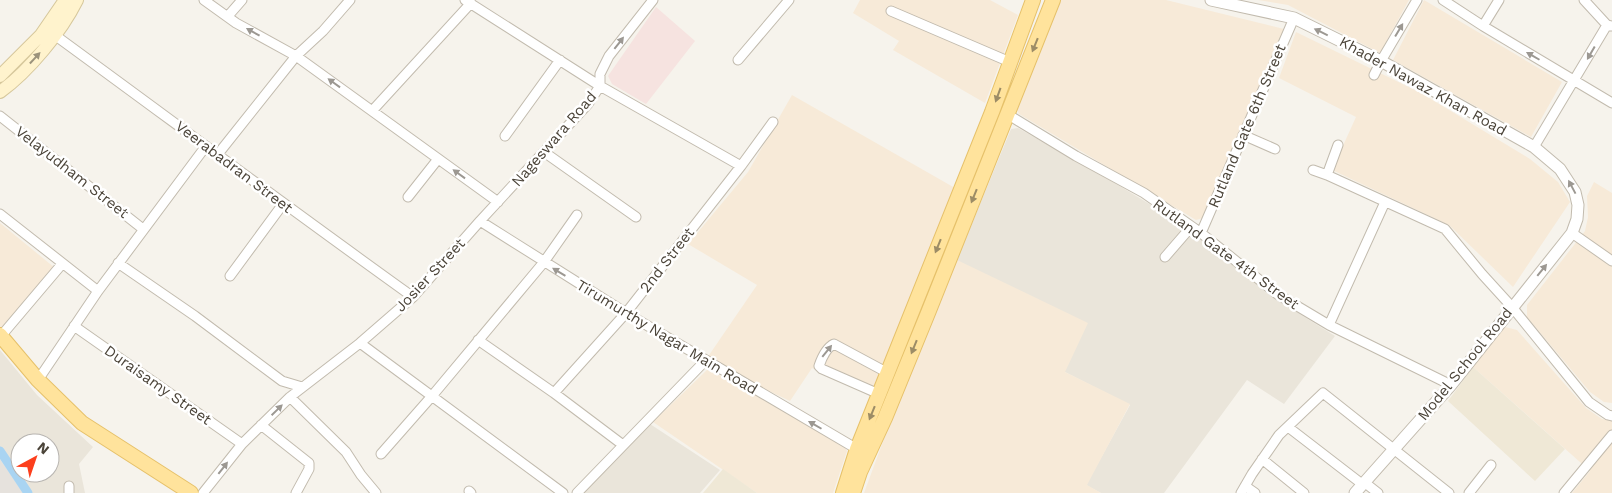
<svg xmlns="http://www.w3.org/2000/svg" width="1612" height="493" font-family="'Work Sans',sans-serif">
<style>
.residential{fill:#eae5da;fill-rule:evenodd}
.commercial{fill:#f7ead8}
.industrial{fill:#e6e2dd}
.education{fill:#efe8d6}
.medical{fill:#f6e3e0}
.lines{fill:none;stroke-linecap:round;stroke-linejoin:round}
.canal{stroke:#a9d4f2;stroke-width:9}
.minor-casing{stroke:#c2bbae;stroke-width:11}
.tertiary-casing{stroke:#c2bbae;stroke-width:13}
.secondary-casing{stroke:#d6c79b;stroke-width:14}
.primary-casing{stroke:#e6c16a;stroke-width:16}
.minor{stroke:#fff;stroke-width:9}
.tertiary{stroke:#fff;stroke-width:11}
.secondary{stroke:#fff3cd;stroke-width:12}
.primary{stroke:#ffe39c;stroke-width:14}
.oneway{fill:#9c9892}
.oneway2{fill:#9c8c66}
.oneway3{fill:#9c937c}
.labels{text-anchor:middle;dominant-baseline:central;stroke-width:5;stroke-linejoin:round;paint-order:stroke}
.street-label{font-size:15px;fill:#4b4439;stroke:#fff}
</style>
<rect width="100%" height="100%" fill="#f6f3ec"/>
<path class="residential" d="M1018,128L1088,167L1186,226L1269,295L1335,336L1284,404L1247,380L1164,493H1101L1086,485L1130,405L1065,372L957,260L1011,129Z
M0,350L37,395L93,447L79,464L85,493H30L0,448ZM20,443H50V473H20Z
M650,424L720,470L700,493H583Z"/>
<path class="commercial" d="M860,0H990L1018,15L985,103L893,50L899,41L853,13Z
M1061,0H1166L1284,29L1203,218L1196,220L1019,114L1016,108Z
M1258,0H1409L1380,53L1288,5Z
M1424,0L1562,82L1531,137L1393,60Z
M1296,32L1421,93L1530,159L1558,182L1570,202L1513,287L1449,225L1332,170L1356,117L1279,78Z
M792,95L955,188L872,397L812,368L790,401L705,361L757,285L688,244L748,172Z
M1594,182L1612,193V403L1604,402L1590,392L1527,317V305L1585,231L1588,217L1587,196Z
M0,223L55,268L4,333L0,327Z
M957,260L1088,323L1065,372L1130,404L1087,485L1101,493H864L888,428Z
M1505,327L1517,330L1586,408L1602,419L1612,421V493H1572L1590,471L1473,367Z
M708,369L844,445L847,451L833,493H757L653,422Z"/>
<path class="industrial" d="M0,459L23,493H0Z"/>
<path class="education" d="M1473,367L1565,449L1535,481L1448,401Z
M723,469L757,493H703Z"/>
<path class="medical" d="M656,7L695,41L646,104L612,84L608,76Z"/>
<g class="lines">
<path class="canal" d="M0,451L28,493"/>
<defs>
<path id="minor" d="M204,0L236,23L296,56L498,202
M465,0L600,86L741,166
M1443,0L1483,26L1612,103
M1584,0L1607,25L1612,26
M891,11L1010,62
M228,16L242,0
M1483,26L1499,0
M56,36C175,123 293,211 413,297
M738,60L789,0
M1374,75L1381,61L1417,0
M372,111L471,3
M1007,114L1076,156L1144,193L1201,233L1277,294L1329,325L1451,385
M0,116L143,229
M1243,135L1275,149
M505,136L560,60
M1534,147L1607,25
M544,152L636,217
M218,154L296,56L323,31L350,0
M1313,170L1327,175L1338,145
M1327,175L1445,229L1482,274L1512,307L1589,402L1608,415L1612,416
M408,197L438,159
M0,214L98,291
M480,221L626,313L857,449
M1201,233L1294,18
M1572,233L1612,261
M1165,257L1191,227
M118,263L195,316L282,381L302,387
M230,276L283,204
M1329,325L1385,202
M74,326L242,444
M1,336L62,264
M478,340L554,393L623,445
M360,343L563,493
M38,380L98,291L206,146
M554,393L626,313L741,166L773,122
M879,394L822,369L819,366C822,357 826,348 834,344L888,373
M290,397L346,452L361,475L376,493
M261,425L309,463V469L296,493
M1288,427L1362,484
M381,454L432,396L544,262L577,215
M1262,459L1304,493
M1364,482L1378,493
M69,486V493
M1245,486L1255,493
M469,491L471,493
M203,493L242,444L290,397L360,343L413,297L480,221L588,104L600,86V74L609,56L653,0
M577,493L705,361
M1241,493L1252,474L1279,435L1323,393L1449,493
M1469,493L1491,465
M1564,493L1612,435"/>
<path id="tertiary" d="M1211,0L1294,18L1381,61L1534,147L1560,169L1575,192L1578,205L1577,219L1572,233L1451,385L1355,493"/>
<path id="secondary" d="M0,76L41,35L65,0
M0,92C29,71 61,32 77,0"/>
<path id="primary" d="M0,335L38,380L82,423L191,493
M843,493L857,449L992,112L1033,0
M853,493L860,472L885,418L928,313L1053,0"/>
</defs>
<use href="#minor" class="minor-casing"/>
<use href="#tertiary" class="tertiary-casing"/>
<use href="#secondary" class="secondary-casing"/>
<use href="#primary" class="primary-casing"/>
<use href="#minor" class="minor"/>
<use href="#tertiary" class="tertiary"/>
<use href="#secondary" class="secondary"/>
<use href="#primary" class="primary"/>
</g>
<defs><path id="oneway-solid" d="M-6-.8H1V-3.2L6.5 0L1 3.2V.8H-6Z" transform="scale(1.25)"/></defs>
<g class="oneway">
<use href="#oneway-solid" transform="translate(1399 30) rotate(-59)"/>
<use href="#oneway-solid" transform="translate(253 32) rotate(-151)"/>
<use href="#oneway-solid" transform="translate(1321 32) rotate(-154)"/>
<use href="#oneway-solid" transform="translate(619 43) rotate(-52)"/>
<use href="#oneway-solid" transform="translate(1591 53) rotate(120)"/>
<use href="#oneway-solid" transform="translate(1533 56) rotate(-150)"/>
<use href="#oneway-solid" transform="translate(334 83) rotate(-144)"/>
<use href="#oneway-solid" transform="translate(459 174) rotate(-144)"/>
<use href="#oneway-solid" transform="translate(1572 187) rotate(-118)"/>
<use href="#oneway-solid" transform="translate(1542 270) rotate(-51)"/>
<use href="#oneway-solid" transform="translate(559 272) rotate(-149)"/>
<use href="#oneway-solid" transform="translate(827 351) rotate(-51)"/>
<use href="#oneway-solid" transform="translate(277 410) rotate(-44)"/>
<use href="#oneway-solid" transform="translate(815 425) rotate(-150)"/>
<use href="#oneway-solid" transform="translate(223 468) rotate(-52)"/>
</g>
<g class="oneway2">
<use href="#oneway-solid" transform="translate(1035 45) rotate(112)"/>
<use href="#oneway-solid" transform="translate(998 95) rotate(110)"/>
<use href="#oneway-solid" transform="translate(974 196) rotate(112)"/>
<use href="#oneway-solid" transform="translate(938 246) rotate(112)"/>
<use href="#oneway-solid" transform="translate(914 347) rotate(112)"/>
<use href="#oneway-solid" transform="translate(872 413) rotate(112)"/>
</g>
<use class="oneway3" href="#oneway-solid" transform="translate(35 58) rotate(-47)"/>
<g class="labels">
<g class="street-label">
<text transform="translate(1423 86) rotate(29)">Khader Nawaz Khan Road</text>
<text transform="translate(1247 126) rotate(-67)">Rutland Gate 6th Street</text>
<text transform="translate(554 139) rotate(-49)">Nageswara Road</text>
<text transform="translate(234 167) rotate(37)">Veerabadran Street</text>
<text transform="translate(72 172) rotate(38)">Velayudham Street</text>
<text transform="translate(1226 254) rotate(36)">Rutland Gate 4th Street</text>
<text transform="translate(667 260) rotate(-52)">2nd Street</text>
<text transform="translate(430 275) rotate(-47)">Josier Street</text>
<text transform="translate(667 337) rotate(31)">Tirumurthy Nagar Main Road</text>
<text transform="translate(1465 364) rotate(-51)">Model School Road</text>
<text transform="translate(158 385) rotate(35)">Duraisamy Street</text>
</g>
</g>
<g transform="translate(35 458) rotate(40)"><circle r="24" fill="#ffffff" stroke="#b7b4b0"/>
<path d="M0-4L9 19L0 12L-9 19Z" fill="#fc3f1d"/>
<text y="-8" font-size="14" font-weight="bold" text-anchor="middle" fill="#4b4439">N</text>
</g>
</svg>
